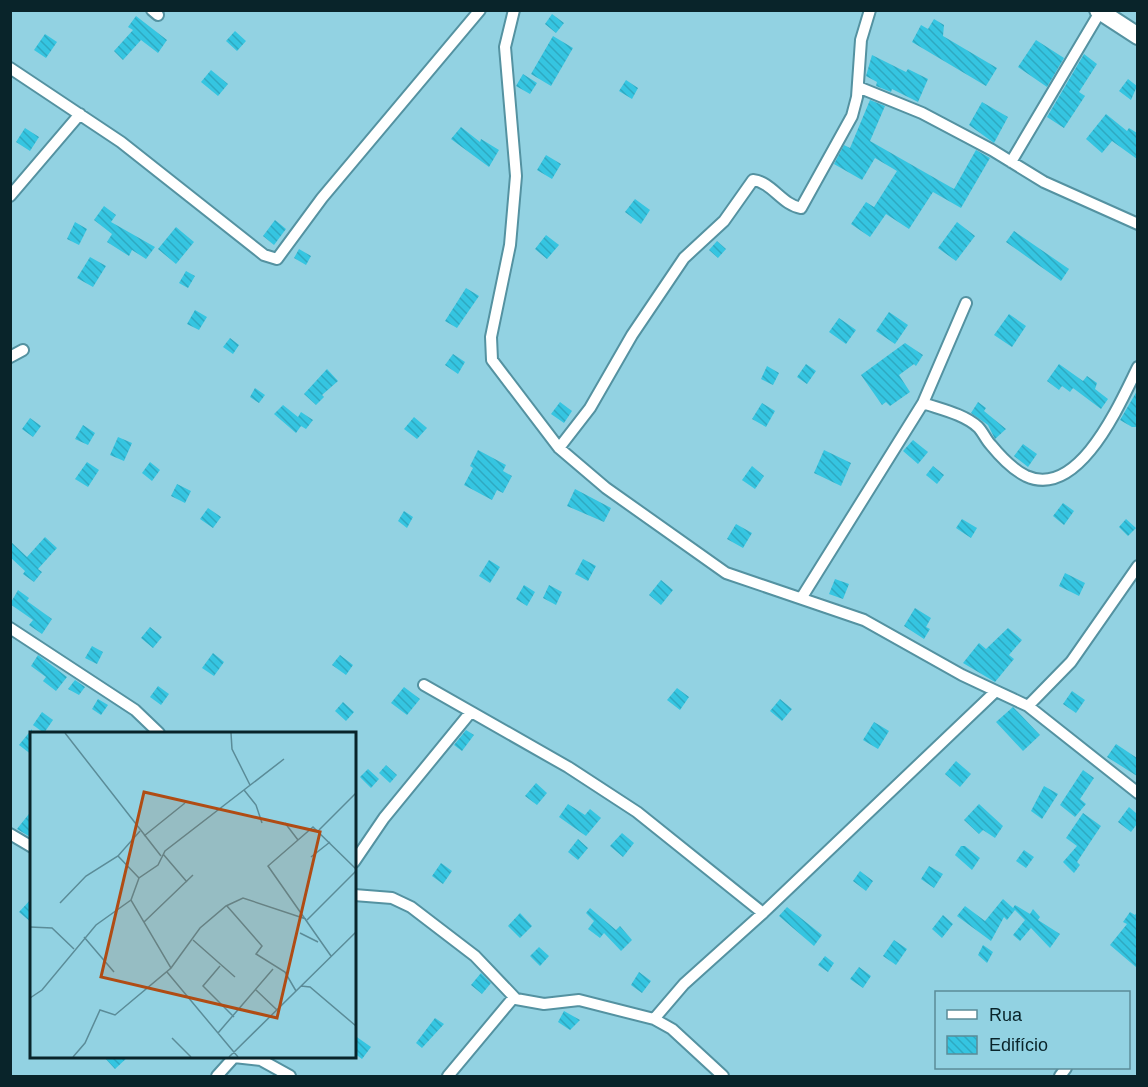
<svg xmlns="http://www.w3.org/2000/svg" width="1148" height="1087" font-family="Helvetica,sans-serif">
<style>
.building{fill:url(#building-back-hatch)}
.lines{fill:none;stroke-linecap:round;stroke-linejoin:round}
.minor-casing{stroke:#5492a1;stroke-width:14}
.primary-casing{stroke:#5492a1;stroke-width:20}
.minor{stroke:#fff;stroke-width:10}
.primary{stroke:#fff;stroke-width:16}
.inset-road{fill:none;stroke:#5b8c98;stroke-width:1.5}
.view{fill:#b04c14;fill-opacity:0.15;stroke:#b04c14;stroke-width:3}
.inset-edge{fill:none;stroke:#09242a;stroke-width:3}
</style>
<defs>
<pattern id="building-back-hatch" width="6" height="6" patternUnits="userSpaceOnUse" patternTransform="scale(1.5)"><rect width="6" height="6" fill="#35c5e1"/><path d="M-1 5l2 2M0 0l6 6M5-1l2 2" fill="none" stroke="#2ea9c1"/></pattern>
</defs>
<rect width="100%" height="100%" fill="#92d2e2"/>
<path class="building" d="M552,14L564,23L556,33L545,24Z
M136,16L167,40L158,53L141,40L123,60L114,51L133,30L128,27Z
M934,19L944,25L943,36L997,68L986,86L912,42L921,25L928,29Z
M235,31L246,41L237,51L226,41Z
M45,34L57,42L46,58L34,50Z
M553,36L573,48L551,86L531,74Z
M1036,40L1064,58L1047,87L1018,67Z
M1084,54L1097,64L1079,92L1085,96L1064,128L1047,117Z
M872,55L906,72L908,69L928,79L918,102L892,89L891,92L876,86L877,82L866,76Z
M211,70L228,84L218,96L201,82Z
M523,74L537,83L530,94L516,86Z
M1128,79L1137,86L1131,100L1119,91Z
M626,80L638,88L632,99L619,91Z
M870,100L885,106L870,141L954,189L976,150L990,158L961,208L933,192L909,229L886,214L870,237L851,224L866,202L874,207L897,171L875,158L862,180L834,164L844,145L850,148Z
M982,102L1008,117L994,143L969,125Z
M1106,114L1127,131L1129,128L1137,133V159L1112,141L1102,153L1086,139Z
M461,127L480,142L481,139L499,150L489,167L451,139Z
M25,128L39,137L30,151L16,142Z
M546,155L561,164L552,179L537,170Z
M635,199L650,210L641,224L625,212Z
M104,206L116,215L111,222L155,247L146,259L132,250L129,256L107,242L112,234L94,220Z
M275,220L286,229L274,245L263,236Z
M75,222L87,229L79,245L67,239Z
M957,222L975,236L956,261L938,248Z
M176,227L194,242L176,264L158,249Z
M1014,231L1069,269L1061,281L1006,242Z
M546,235L559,245L547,259L535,249Z
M717,241L726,249L718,258L709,250Z
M299,249L311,256L306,265L294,258Z
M90,257L106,266L93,287L77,278Z
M186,271L195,276L188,288L179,283Z
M466,288L479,296L457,328L445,321Z
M195,310L207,317L199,330L187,324Z
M889,312L908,325L895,344L876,331Z
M1009,314L1026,326L1012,347L994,335Z
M839,318L856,330L846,344L829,332Z
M230,338L239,345L233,354L223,347Z
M905,343L923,355L916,366L914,364L899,375L910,392L890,406L886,402L882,405L861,375Z
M453,354L465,362L458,374L445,365Z
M806,364L816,371L807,384L797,377Z
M1059,364L1083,381L1087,376L1097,383L1095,389L1108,399L1101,409L1073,388L1070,392L1062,386L1059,390L1047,381Z
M767,366L779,373L773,385L761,379Z
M327,369L338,381L322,395L324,397L316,405L304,394Z
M255,388L265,395L259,403L250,397Z
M1137,391V427H1132L1120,420Z
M560,402L572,411L564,423L551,414Z
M978,402L986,408L984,411L1006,429L995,439L988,425L971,413Z
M762,403L775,411L766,427L752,419Z
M283,405L298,417L301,412L313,420L306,429L301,426L296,433L274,414Z
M414,417L427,428L417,439L404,429Z
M30,418L41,426L33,437L22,429Z
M83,425L95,433L88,445L75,439Z
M118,437L132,443L124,461L110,455Z
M913,440L928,452L918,464L903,451Z
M1023,444L1037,454L1028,467L1014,456Z
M478,450L506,465L503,471L512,476L503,493L497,490L492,500L464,485L473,468L470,466Z
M824,450L851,463L841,486L814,473Z
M87,462L99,470L88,487L75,479Z
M150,462L160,470L152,481L142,473Z
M752,466L764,476L755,489L742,480Z
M933,466L944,475L937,484L926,475Z
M177,484L191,491L185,503L171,496Z
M575,489L611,508L604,522L567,506Z
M1063,503L1074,511L1064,525L1053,516Z
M208,508L221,517L213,528L200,519Z
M404,511L413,517L407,528L398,521Z
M962,519L977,528L971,538L956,528Z
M1126,519L1136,528L1128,536L1119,527Z
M736,524L752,533L743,548L727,539Z
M45,537L57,548L38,569L42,572L34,582L23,574L25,571L10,557V541L27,557Z
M583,559L596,566L588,581L575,574Z
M489,560L500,567L490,583L479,576Z
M1065,573L1085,583L1079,596L1059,586Z
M835,579L849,584L843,599L829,594Z
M661,580L673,590L661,605L649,595Z
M524,585L535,592L527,606L516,599Z
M549,585L562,592L556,605L543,598Z
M18,590L29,598L27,601L52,619L42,634L29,625L33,620L10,604Z
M915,608L931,618L926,627L930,629L924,639L904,626Z
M150,627L162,637L153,648L141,638Z
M1008,628L1022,640L1009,655L1014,659L995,682L963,663L979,643L986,649Z
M92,646L103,652L97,664L85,658Z
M213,653L224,662L214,676L202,668Z
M38,655L67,677L56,691L43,681L46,677L31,666Z
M340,655L353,665L346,675L332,665Z
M75,680L85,687L79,695L68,689Z
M158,686L169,694L161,705L150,697Z
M404,687L420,699L407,715L391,703Z
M677,688L689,697L680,710L667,700Z
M1072,691L1085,700L1076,713L1063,704Z
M98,699L108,705L101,715L92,709Z
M780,699L792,709L782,721L770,711Z
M343,702L354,712L346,721L335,711Z
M1013,707L1040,735L1023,751L996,722Z
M42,712L53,720L44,733L33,725Z
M874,722L889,731L878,749L863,740Z
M32,729V755L19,745Z
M466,730L474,735L462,751L454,745Z
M1116,744L1137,758V776L1107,757Z
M956,761L971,774L960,787L945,774Z
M386,765L397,775L390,783L379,773Z
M368,769L379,779L371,788L360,777Z
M1083,770L1094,778L1080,799L1086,804L1075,817L1060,805Z
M536,783L547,793L537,805L525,796Z
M1044,786L1058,794L1042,819L1031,811Z
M568,804L585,815L590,809L601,818L586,836L559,817Z
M979,804L1003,826L995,838L983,830L979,834L964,820Z
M1129,807L1137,814V824L1131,832L1118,822Z
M32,810V838L17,829Z
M1083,813L1101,826L1077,862L1080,865L1074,873L1063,862L1077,846L1066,838Z
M622,833L634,843L623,857L610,846Z
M578,839L588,848L578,860L568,852Z
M961,846H965L980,858L972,870L955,855Z
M1024,850L1034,857L1026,868L1016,861Z
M441,863L452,871L443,884L432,876Z
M929,866L943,874L934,888L921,879Z
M860,871L873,881L866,891L853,881Z
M32,898V923L19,912Z
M1003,899L1013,908L1015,905L1030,914L1033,909L1040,917L1038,920L1060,934L1050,948L1031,928L1020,941L1013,935L1025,920L1015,910L1007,920L1004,917L991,941L957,916L965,906L985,921Z
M787,907L822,935L814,946L779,916Z
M590,908L616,930L620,926L632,940L621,951L604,933L600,938L588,929L594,921L586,913Z
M1130,912L1135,915L1137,912V968L1110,945L1127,924L1123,922Z
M520,913L532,926L520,938L508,926Z
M943,915L953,924L942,938L932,929Z
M894,940L907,949L896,965L883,956Z
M983,945L993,952L987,963L978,955Z
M539,947L549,956L540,966L530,956Z
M825,956L834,963L828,972L818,965Z
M859,967L871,976L863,988L850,979Z
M639,972L651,981L642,993L631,985Z
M481,973L491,983L482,994L471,985Z
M564,1011L580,1020L570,1030L558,1022Z
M435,1018L444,1024L422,1048L416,1043Z
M354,1035L371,1047L362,1059L354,1053Z
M103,1056H129L115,1069Z"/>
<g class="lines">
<defs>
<path id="minor" d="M152,10L158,15
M514,10L505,47L516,176L510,245L491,337L492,360L559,448L606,488L726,573L864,620L962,675L996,691
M10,68L121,142L264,255L277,259L322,198L480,10
M858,87L922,113L992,150L1044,182L1138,224
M1011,162L1100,12
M10,196L80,114
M10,357L23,350
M923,403C940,409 964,414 978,427C983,432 986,440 991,445C1000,456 1014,470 1026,476C1079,500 1120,403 1138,367
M559,448L590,408L632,335L684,258L724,221L753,180C772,182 782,205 801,208L852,116L857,97L861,40L870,10
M802,597L923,403L966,303
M10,628L135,710L159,733
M424,685L568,767L637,812L763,913
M1028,706L1071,662L1138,566
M10,834L32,847
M354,862L384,818L470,713
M354,895L392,898L411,907L475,956L516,999L544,1004L579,1000L654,1019
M234,1057L261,1060L290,1076
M217,1076L235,1056
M448,1076L514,997
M723,1076L672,1029L654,1019L684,984L763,913L996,691L1028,706L1138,793
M1060,1076L1066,1068"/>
<path id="primary" d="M1098,10L1138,36"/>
</defs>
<use href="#minor" class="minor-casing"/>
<use href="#primary" class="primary-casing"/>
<use href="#minor" class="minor"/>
<use href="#primary" class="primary"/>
</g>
<g transform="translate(30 732)">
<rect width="326" height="326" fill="#92d2e2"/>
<path class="inset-road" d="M35,1L131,124M201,1L202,17L220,53M214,58L226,73L232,91M255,91L268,108M289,98L326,61M114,104L155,71M133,122L157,150M88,124L109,146M281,125L300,110M101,168L109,146L128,133L135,119L254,27M30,171L56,144L88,124L110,99M197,174L232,214L226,222L255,240L266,259M277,188L326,139M114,190L163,143M0,195L22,196L44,217M270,201L288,210M54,205L84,240M163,208L205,245M301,224L238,134L283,95L326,137M190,234L173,254L204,285M141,236L170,196L196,174L213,166L276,187M137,240L208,325M271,254L280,255L326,294M226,258L247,278M0,266L12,258L66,193L101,168L141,236L85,283L70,278L55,311L43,325M188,301L243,237M142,306L161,325M199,325L326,200"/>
<path class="view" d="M114,60L290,100L247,286L71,245Z"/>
<rect width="326" height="326" class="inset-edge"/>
</g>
<rect width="1148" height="1087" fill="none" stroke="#09242a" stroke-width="24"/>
<rect x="935" y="991" width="195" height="78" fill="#92d2e2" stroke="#5b8c98" stroke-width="1.5"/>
<rect x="947" y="1010" width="30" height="9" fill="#ffffff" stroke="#5b8c98" stroke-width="1.5"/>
<text x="989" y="1021" font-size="18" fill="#09242a">Rua</text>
<rect x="947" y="1036" width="30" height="18" fill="url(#building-back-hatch)" stroke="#5b8c98" stroke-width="1.5"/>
<text x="989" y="1051" font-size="18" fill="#09242a">Edifício</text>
</svg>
